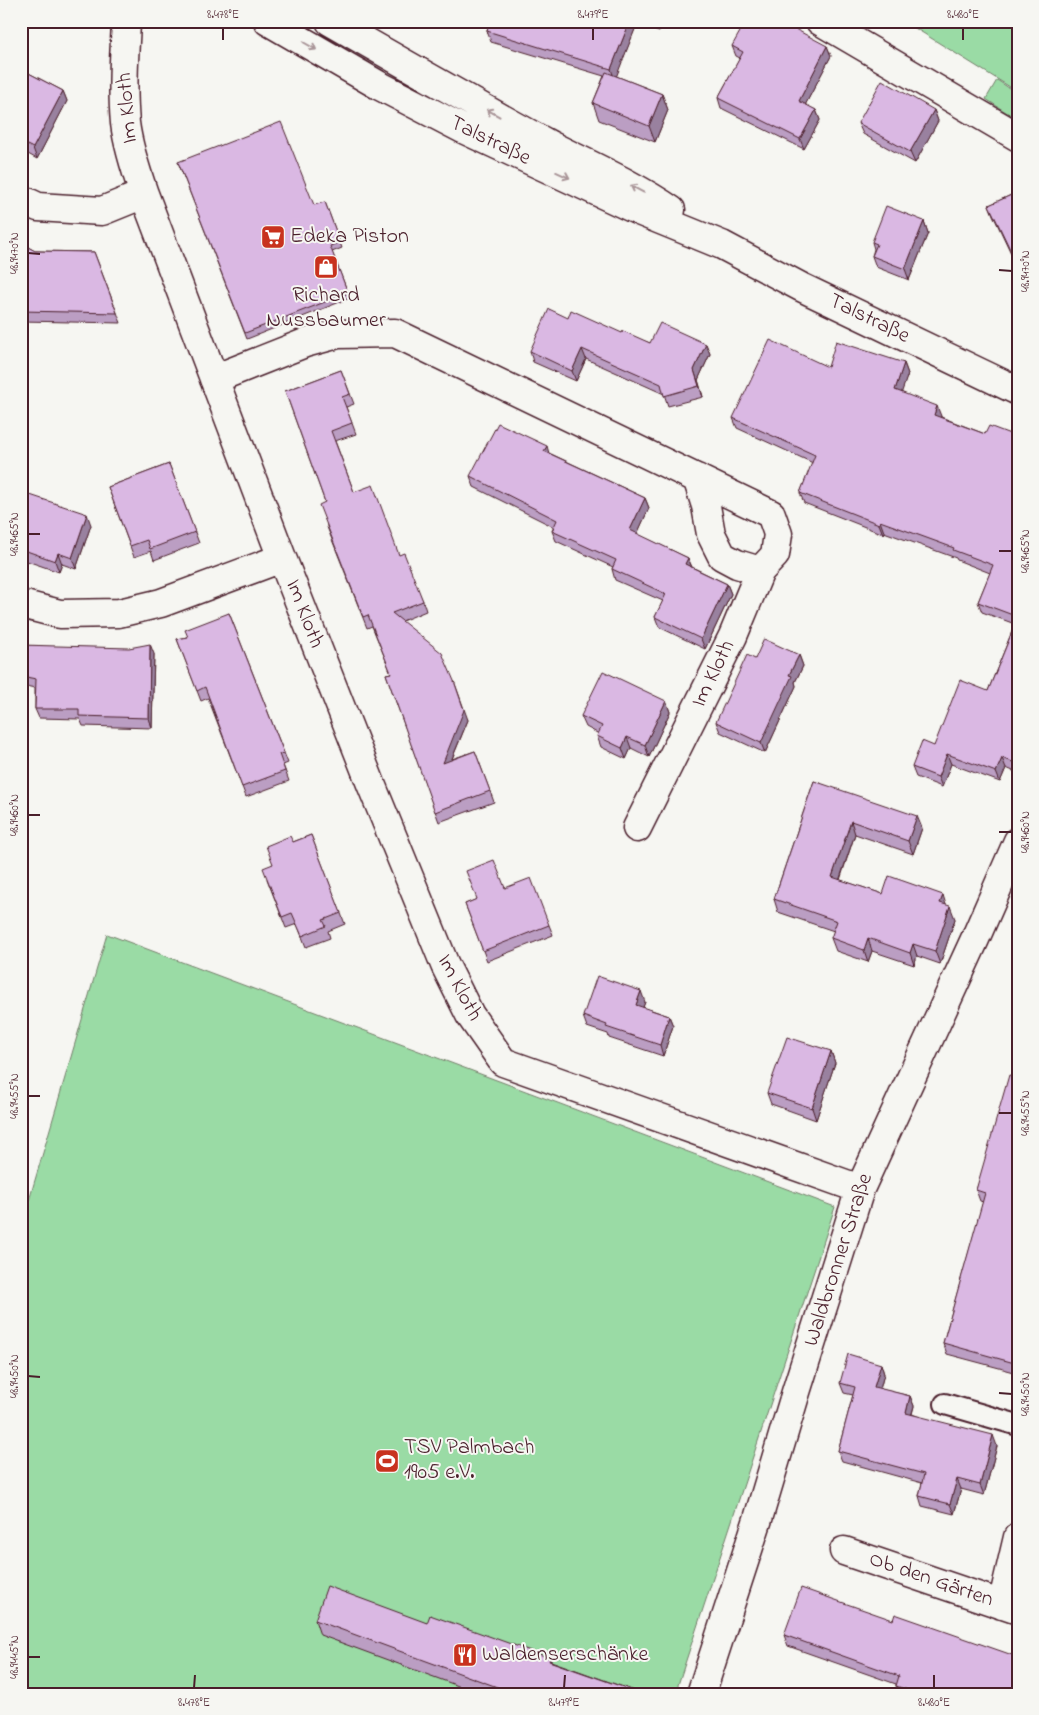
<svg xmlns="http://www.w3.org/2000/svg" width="1039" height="1715" font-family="'Indie Flower',sans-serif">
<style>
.green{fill:#9adba5;stroke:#727d68}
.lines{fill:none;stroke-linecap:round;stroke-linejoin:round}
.lane-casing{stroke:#4a1f2b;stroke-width:24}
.street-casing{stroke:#4a1f2b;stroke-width:31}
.secondary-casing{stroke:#4a1f2b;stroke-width:31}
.lane{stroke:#f6f6f2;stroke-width:20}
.street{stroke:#f6f6f2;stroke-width:28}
.secondary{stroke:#f6f6f2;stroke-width:28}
.wall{fill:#bb9ec3;stroke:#4a1f2b}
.shaded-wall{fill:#99819f;stroke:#4a1f2b}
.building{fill:#dab8e3;stroke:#4a1f2b}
.oneway{stroke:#a99598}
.ticks{fill:none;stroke:#4a1f2b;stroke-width:2}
.labels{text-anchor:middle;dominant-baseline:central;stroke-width:4;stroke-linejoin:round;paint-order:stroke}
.street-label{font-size:22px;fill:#4a1f2b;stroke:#f6f6f2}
.poi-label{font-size:22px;fill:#4a1f2b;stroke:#f6f6f2;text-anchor:start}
.neatline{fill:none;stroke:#4a1f2b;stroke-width:2}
.ticks-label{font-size:12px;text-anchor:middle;fill:#4a1f2b}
</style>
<rect width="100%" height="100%" fill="#f6f6f2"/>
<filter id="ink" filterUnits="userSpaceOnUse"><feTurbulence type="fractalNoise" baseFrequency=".02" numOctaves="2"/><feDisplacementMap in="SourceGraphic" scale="10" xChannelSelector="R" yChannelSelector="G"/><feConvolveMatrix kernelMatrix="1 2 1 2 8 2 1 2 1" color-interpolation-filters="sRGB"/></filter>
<g filter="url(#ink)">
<path class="green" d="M913,21H1018V92L910,25Z
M997,80L1018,94V120L986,99Z
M107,934L835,1207L675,1694H21V1228Z"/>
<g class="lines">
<defs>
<path id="lane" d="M945,1404L1018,1425"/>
<path id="street" d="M128,21L126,24C124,57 122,90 125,123C128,147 136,171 144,194L282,558L371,784L445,965L470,1015L503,1062L860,1189
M820,21L1018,137
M21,199L38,207L102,211L144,194
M214,379L305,343L338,334L395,333L771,514L778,534L775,555L760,571L737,564L722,556L711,534L706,506L697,478
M21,604L60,614L119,613L161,603L282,558
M637,828L733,636L760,571
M844,1551L1018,1610
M1002,1605L1018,1537
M701,1694L758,1519L796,1392L860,1189L975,939L1018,841"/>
<path id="secondary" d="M268,21L380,86L463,129L641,212L722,245L801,287L1018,391
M330,21C403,63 476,105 550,145C591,166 633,184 671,210"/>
</defs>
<use href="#lane" class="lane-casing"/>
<use href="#street" class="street-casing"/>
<use href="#secondary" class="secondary-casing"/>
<use href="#lane" class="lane"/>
<use href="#street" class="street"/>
<use href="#secondary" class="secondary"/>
</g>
<path class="wall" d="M490,21H663L659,32L637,24L616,76L662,94L668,110L655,142L599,120L593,103L604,76L491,42L487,31Z
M732,46H827L831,56L805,105L816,110L820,120L804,149L721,108L718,98L740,58L736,56Z
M21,69L63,91L67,101L37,159L21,150Z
M934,110L938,121L915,163L863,134L858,123Z
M178,162L314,205L325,202L342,248L332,252L350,298L247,339Z
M1018,192V268L993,215L989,205Z
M924,221L928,233L909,280L876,267L872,256L874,249L872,242Z
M21,243L35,251L94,252L121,323L21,321Z
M622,333L650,343L706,344L710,354L698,380L703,397L668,406L664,394L586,359L576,381L533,362L530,351Z
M904,363L908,374L901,392L941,416V417L985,434L1018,437V773L1006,768L1000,782L951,764L942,787L916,777L912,767L934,746L988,691L1015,624L982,612L978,602L990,573L957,560L956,558L884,532L883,534L804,503L800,493L813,463L737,428L733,418L828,367Z
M341,370L354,404L346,407L356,434L335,441L354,492L399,555L423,601L426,611L402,621L468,720L452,759L475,751L494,802L439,822L386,674L391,673L372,626L367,628L327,527L325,502L285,391Z
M549,453L645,498L649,508L637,534L688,558L692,567L727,584L731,594L705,649L659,627L655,617L663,601L615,580L612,569L613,567L556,541L552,531L554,527L474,487L470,476Z
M169,464L199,543L154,560L151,551L134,557L108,487Z
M21,492L91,525L76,569L62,564L59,572L21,559Z
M229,613L288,763L283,765L289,781L246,797L208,698L201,701L177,639L188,637Z
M21,645L154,654L152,728L83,726L80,719L39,718L35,709V688L21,685Z
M799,655L803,666L795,682L796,686L765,753L720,732L716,722L755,659Z
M666,701L670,712L649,757L631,748L626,759L601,747L597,736L599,734L586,727L581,716Z
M814,781L922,828L913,854L855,834L840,880L883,894L946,905L955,919L940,964L917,956L914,965L872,951L868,962L836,951L831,938L834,931L778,912L774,899Z
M311,835L345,924L328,931L330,938L306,947L297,924L286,928L267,879L273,864L293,842Z
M505,888L549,925L553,935L487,961L465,904Z
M645,1002L643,1007L669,1016L673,1026L663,1056L609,1038L608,1034L587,1027L583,1016Z
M831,1051L835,1063L816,1120L771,1104L767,1093Z
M1018,1077V1373L947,1354L943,1343L983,1202L980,1201L976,1190Z
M881,1364L884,1374L880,1389L910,1396L914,1406L912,1414L997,1446L984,1495L961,1489L954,1514L922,1506L919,1496L922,1483L842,1461L838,1451L853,1395L844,1393L840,1383Z
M315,1620L427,1623L550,1658L551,1661L643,1694H480L320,1635Z
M784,1635L1018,1694H899L896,1686V1684L788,1646Z"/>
<path class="shaded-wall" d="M630,21H636L637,24L615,80L611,69Z
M655,21H663L659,32Z
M827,46L831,56L802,111L799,101Z
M63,91L67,101L37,159L33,148Z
M662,94L668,110L655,142L649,126Z
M816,110L820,120L804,149L800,139Z
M934,110L938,121L915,163L910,152Z
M924,221L928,233L909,280L905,269Z
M706,344L710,354L698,380L703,397L694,370Z
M582,349L586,359L576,381L572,371Z
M904,363L908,374L899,400L895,390Z
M937,406L941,416L938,425L934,415Z
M547,446L550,457L544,451Z
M645,498L649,508L634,541L630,530Z
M87,514L91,525L76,569L72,558Z
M880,521L884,532L883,534L879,524Z
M58,553L62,564L59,572L55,561Z
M688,558L692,568L685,564Z
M727,584L731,594L705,649L701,639Z
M150,644L154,654L152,728L149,718Z
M799,655L803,666L795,682L796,686L765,753L761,743L789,675Z
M454,681L468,720L446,773L443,763Z
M666,701L670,712L649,757L645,745Z
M627,737L631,748L626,759L622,748Z
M947,754L951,764L942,787L938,777Z
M1002,758L1006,768L1000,782L996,772Z
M917,816L922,828L913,854L908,841Z
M851,821L855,834L836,890L832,877Z
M943,895L947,908L940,903Z
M950,906L955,919L940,964L935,951Z
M868,938L872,951L868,962L864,950Z
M913,944L917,956L914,965L910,953Z
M641,991L645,1002L640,1015L636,1005Z
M669,1016L673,1026L663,1056L660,1045Z
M831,1051L835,1063L816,1120L812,1108Z
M881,1364L884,1374L878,1397L874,1387Z
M910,1396L914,1406L909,1423L906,1413Z
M993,1435L997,1446L984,1495L980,1485Z
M957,1479L961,1489L954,1514L950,1504Z"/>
<path class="building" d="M490,21H630L611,69L487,31Z
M746,21H780L827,46L799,101L816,110L800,139L718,98L743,52L732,46Z
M21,69L63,91L33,148L21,142Z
M606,72L662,94L649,126L593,103Z
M882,80L934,110L910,152L858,123Z
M281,122L314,205L325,202L340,242L330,246L348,293L245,333L178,162Z
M1018,192V266L989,205Z
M886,206L924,221L905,269L872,256L877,244L872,242Z
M21,243L35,251L94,252L117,313L21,311Z
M549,309L568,318L571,310L622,333L623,331L650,343L660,323L706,344L694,370L699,386L664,396L661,384L582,349L572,371L530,351Z
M770,340L828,367L836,341L904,363L895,390L937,406L934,415L985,434L989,426L1018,437V617L978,602L993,565L953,550L954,548L880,521L879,524L800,493L815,455L733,418Z
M341,370L350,394L342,397L352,423L331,431L354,492L373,485L399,555L404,553L423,601L392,613L442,653L454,681L464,710L443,763L475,751L490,791L435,812L386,674L391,673L368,615L363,617L319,505L325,502L285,391Z
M498,423L547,446L544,451L645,498L630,530L688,558L685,564L727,584L701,639L655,617L666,594L612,569L616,560L552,531L557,520L470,476Z
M169,464L195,532L150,549L147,540L130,546L108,487Z
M21,492L87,514L72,558L58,553L55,561L21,549Z
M229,613L284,753L279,754L285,771L242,787L205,687L197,691L177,639L188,637L185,630Z
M1018,617V764L1002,758L996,772L947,754L938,777L912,767L922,741L934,746L960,680L988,691Z
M764,639L799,655L789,675L792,676L761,743L716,722L747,655L755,659Z
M150,644L149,718L79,716V709H35L36,679L21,676V645L129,648Z
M603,671L666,701L645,745L627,737L622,748L597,736L602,726L581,716Z
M814,781L917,816L908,841L851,821L832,877L883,894L889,876L943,895L940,903L950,906L935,951L913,944L910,953L868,938L864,950L831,938L837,921L774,899Z
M311,835L341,913L323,920L326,926L302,936L292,913L282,917L263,868L273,864L266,846L290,836L293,842Z
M494,860L505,888L531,878L549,925L483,951L465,904L477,899L466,871Z
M597,976L641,991L636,1005L669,1016L660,1045L606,1027L607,1025L583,1016Z
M787,1037L831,1051L812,1108L767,1093Z
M1009,1075L1018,1077V1364L943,1343L985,1193L976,1190Z
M848,1354L881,1364L874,1387L910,1396L906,1413L993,1435L980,1485L957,1479L950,1504L919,1496L924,1474L838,1451L855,1387L840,1383Z
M327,1586L427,1623L430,1615L550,1658L549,1661L643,1694H507L508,1691L315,1620Z
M801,1588L893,1620L895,1614L1018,1657V1694H920L896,1686L899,1676L784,1635Z"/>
<defs><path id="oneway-shaft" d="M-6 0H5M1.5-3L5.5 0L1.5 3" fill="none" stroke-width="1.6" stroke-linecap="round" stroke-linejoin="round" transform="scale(1.25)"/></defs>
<g class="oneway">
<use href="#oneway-shaft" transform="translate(310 46) rotate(30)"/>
<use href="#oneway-shaft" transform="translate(493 113) rotate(-151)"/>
<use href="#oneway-shaft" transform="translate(563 175) rotate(24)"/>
<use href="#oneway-shaft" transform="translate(637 189) rotate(-152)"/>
</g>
</g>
<path class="ticks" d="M223,40V28M593,40V28M963,40V28M28,253L40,254M999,270L1012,271M28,534H40M999,551H1012M28,815H40M999,832H1012M28,1096H40M999,1113H1012M28,1376L40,1377M999,1393L1012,1394M28,1657H40M194,1688L195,1675M564,1688L565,1675M934,1688V1675"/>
<defs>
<symbol id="supermarket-square" viewBox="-11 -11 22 22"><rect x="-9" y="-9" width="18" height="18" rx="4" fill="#c8321e" stroke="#f6f6f2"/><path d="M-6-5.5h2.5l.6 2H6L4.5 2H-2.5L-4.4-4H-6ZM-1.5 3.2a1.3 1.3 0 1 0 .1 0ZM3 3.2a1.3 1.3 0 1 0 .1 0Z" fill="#fff"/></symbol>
<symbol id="shop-square" viewBox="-11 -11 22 22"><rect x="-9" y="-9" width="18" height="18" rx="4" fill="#c8321e" stroke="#f6f6f2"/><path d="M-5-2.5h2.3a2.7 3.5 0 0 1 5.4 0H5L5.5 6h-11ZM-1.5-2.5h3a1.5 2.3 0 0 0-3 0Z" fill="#fff"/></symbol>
<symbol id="stadium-square" viewBox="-11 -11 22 22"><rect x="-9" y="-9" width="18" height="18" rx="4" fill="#c8321e" stroke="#f6f6f2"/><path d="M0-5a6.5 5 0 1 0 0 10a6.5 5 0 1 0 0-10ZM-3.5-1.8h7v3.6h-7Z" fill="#fff"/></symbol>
<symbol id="restaurant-square" viewBox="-11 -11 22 22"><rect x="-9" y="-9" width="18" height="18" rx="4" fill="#c8321e" stroke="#f6f6f2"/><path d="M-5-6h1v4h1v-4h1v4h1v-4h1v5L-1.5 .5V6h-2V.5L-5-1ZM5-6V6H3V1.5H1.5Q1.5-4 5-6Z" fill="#fff"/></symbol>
</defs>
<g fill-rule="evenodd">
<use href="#supermarket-square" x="259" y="223" width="28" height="28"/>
<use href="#shop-square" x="312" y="253" width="28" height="28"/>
<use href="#stadium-square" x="373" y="1447" width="28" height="28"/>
<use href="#restaurant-square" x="451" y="1641" width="28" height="28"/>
</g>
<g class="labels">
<g class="street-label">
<text transform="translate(128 108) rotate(-95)">Im Kloth</text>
<text transform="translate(490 141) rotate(26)">Talstraße</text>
<text transform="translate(869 319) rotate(26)">Talstraße</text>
<text transform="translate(304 614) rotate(69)">Im Kloth</text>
<text transform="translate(714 674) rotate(-64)">Im Kloth</text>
<text transform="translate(459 988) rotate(62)">Im Kloth</text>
<text transform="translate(839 1260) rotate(-72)">Waldbronner Straße</text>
<text transform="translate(931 1580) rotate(19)">Ob den Gärten</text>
</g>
<g class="poi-label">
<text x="290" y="237">Edeka Piston</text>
<text x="326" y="296" text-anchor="middle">Richard<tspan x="326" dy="25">Nussbaumer</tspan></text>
<text x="404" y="1448">TSV Palmbach<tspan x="404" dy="25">1905 e.V.</tspan></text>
<text x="482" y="1655">Waldenserschänke</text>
</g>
</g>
<rect width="1039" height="1715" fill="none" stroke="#f6f6f2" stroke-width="55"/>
<rect x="28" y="28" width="984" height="1660" class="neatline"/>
<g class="ticks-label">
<text x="223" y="18">8.478°E</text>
<text x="593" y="18">8.479°E</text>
<text x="963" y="18">8.480°E</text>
<text transform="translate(14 253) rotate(-90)" y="4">48.9470°N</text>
<text transform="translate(1025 271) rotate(-90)" y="4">48.9470°N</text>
<text transform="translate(14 534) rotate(-90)" y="4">48.9465°N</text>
<text transform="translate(1025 551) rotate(-90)" y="4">48.9465°N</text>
<text transform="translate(14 815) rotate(-90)" y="4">48.9460°N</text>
<text transform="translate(1025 832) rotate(-90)" y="4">48.9460°N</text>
<text transform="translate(14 1096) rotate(-90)" y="4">48.9455°N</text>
<text transform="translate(1025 1113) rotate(-90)" y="4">48.9455°N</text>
<text transform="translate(14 1376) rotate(-90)" y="4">48.9450°N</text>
<text transform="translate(1025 1394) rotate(-90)" y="4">48.9450°N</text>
<text transform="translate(14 1657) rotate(-90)" y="4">48.9445°N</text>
<text x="194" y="1706">8.478°E</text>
<text x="564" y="1706">8.479°E</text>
<text x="934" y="1706">8.480°E</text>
</g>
</svg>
